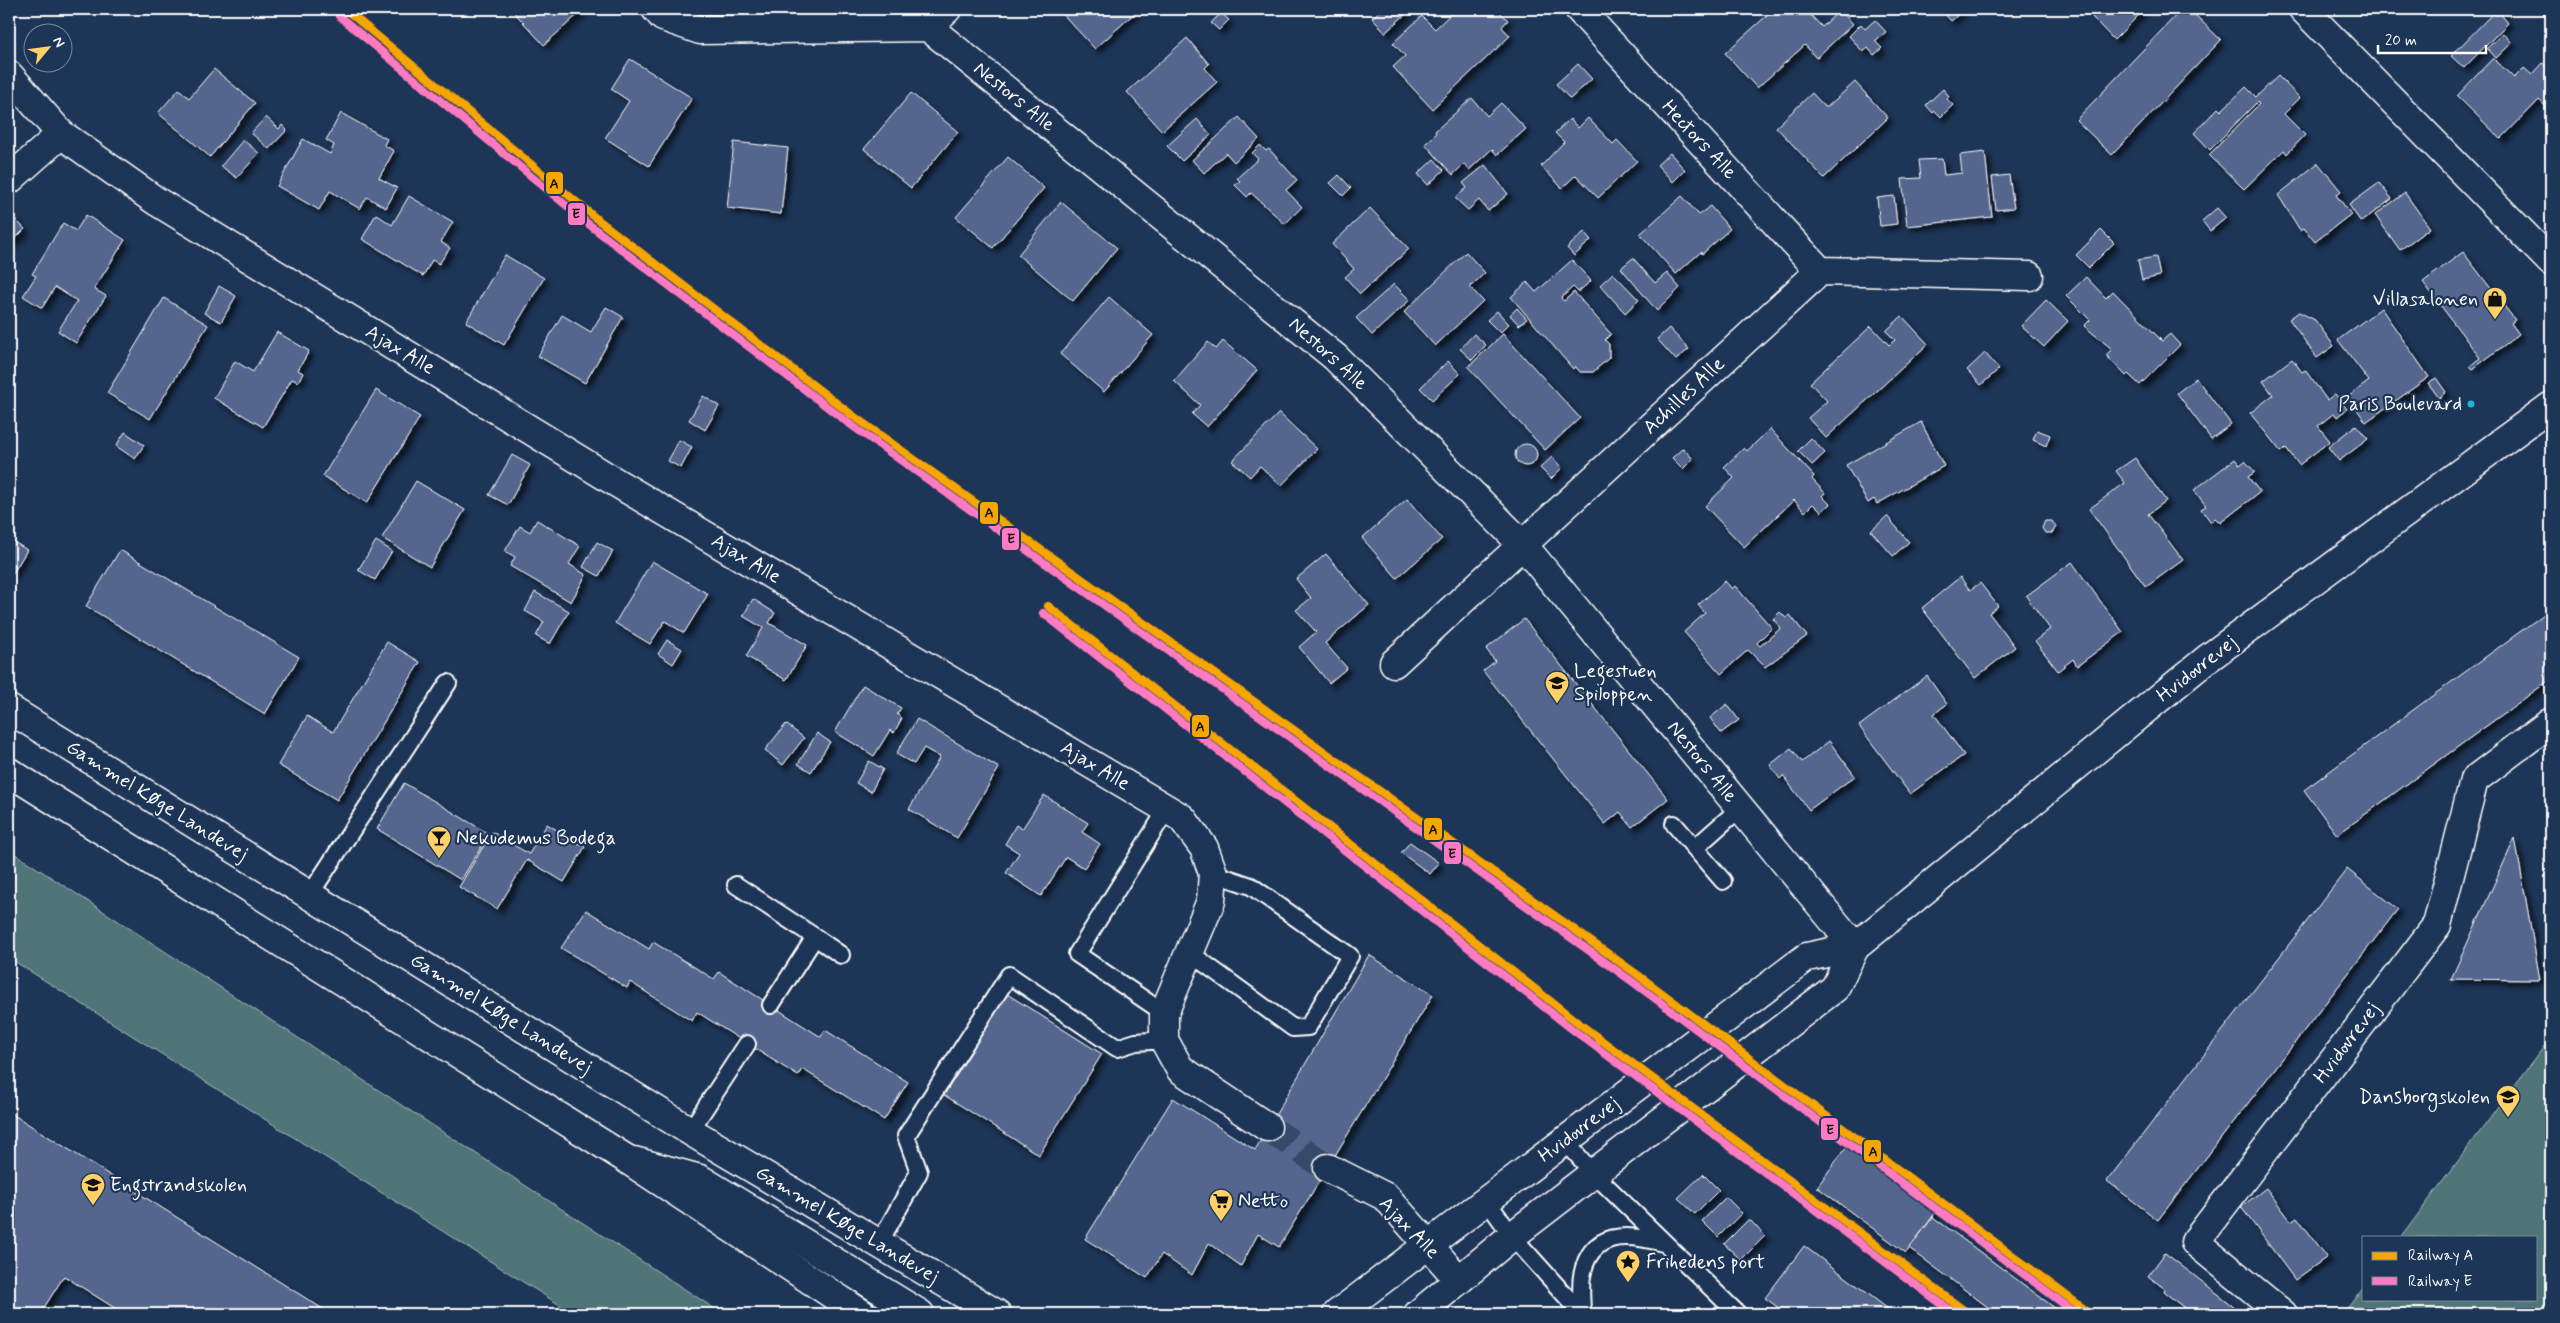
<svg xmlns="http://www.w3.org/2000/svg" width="2560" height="1323" font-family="Mynerve,sans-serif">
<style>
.green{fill:#507578;stroke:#a8babc}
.building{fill:#54668e;stroke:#fff;filter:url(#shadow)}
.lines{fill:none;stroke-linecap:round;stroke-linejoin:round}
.minor-tunnel{stroke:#344968;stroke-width:28;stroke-dasharray:28 14;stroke-linecap:butt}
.service-casing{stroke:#fff;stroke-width:20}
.minor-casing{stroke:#fff;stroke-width:31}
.tertiary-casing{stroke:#fff;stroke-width:31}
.secondary-casing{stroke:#fff;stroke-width:31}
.service{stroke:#1d3557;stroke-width:16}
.minor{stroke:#1d3557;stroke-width:28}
.tertiary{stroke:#1d3557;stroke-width:28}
.secondary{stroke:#1d3557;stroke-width:28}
.rail-1-casing{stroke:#1d3557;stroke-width:11}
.rail-2-casing{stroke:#1d3557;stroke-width:11}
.rail-1{stroke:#f7a600;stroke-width:8}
.rail-2{stroke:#fe7ac1;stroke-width:8}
.bus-dot{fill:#1ab6d8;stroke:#1d3557;stroke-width:2}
.labels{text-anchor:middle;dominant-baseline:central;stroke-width:4.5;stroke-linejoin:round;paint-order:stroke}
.bus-label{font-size:19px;fill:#fff;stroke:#1d3557;text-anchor:end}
.street-label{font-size:20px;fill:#fff;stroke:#1d3557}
.poi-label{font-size:20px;fill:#fff;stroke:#1d3557;text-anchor:start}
.line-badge{stroke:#1d3557;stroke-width:2}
.pale-badge-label{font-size:14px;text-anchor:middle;font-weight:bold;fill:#111}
</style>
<defs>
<filter id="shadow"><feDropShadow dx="4.5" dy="4.5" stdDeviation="2.5" flood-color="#0009"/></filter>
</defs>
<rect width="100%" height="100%" fill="#1d3557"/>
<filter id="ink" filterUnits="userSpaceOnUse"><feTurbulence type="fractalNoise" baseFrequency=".02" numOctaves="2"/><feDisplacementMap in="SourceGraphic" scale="10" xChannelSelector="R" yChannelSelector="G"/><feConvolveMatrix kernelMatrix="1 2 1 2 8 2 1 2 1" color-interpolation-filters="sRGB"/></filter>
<g filter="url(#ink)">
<path class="green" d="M9,850L723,1314H574L9,958Z
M2551,1037V1314H2343L2364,1286V1299H2536V1237H2401Z"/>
<path class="building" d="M511,9H584L544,45Z
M1058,9H1139L1095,49Z
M1382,9H1411L1385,33L1372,18Z
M1456,9H1497L1508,20L1502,27L1510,36L1432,109L1393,67L1405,56L1393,43L1422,16L1435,29Z
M1771,9H1805L1822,27L1840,10L1853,24L1816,58L1805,45L1757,88L1725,53L1773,10Z
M1940,9H1965L1951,21Z
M2100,9H2143L2144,10L2114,40L2092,17Z
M2182,9H2189L2221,40L2112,155L2076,120Z
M2493,9H2503L2499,12L2508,23L2464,68L2451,56L2495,11Z
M2540,9H2551V13L2546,17Z
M1221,13L1229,20L1219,30L1211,23Z
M1875,20L1886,32L1875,41L1882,48L1874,55L1868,48L1863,52L1849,36L1861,24L1865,29Z
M2503,33L2512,43L2496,58L2487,48Z
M1187,38L1209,64L1205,68L1217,82L1162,131L1127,92Z
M2493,58L2514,78L2524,68L2532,75L2543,63L2551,72V112L2539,100L2501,139L2457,96Z
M630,59L692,98L649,166L605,138L629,101L611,89Z
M1578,64L1592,79L1570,99L1556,84Z
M214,69L255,103L210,157L158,113L179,89L189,98Z
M2278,76L2300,98L2284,114L2305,135L2287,154L2284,150L2244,189L2209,155L2259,104L2257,102L2210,150L2194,133L2218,108L2221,111L2246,87L2256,97Z
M1855,82L1888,118L1824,178L1776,127L1812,93L1826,108Z
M1943,89L1949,96L1947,99L1953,105L1941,117L1935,111L1933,113L1926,105Z
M911,93L958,132L911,188L864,149Z
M1472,98L1487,116L1501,103L1526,129L1497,155L1492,149L1469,170L1464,164L1453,175L1425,144L1436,134L1435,131Z
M341,113L387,139L384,145L394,151L379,178L397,188L386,208L367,197L360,209L330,191L319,210L277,186L303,139L330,154L334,145L326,140Z
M266,117L279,129L282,125L287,130L269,149L251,133Z
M1239,117L1259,139L1234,162L1226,153L1204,173L1192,160Z
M1588,118L1613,144L1617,140L1637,161L1598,198L1576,175L1562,188L1541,166L1564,142L1555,133L1570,119L1578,128Z
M1197,119L1211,135L1182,161L1167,146Z
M243,140L259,153L237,178L221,166Z
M734,142L788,148L781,214L727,208Z
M1260,145L1266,151L1269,149L1297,180L1286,190L1302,207L1285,224L1251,193L1247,197L1235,185L1240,181L1237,178L1258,159L1252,153Z
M1985,152L1992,217L1907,226L1902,179L1921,178L1919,160L1942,159L1944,175L1962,173L1960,155Z
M1670,153L1685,170L1673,182L1657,165Z
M1008,157L1044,188L993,248L956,217Z
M1434,159L1444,170L1428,185L1418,174Z
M2318,163L2341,191L2336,195L2351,214L2315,242L2304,228L2300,230L2278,195Z
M1485,165L1508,194L1488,211L1479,200L1468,210L1455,198L1467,188L1463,183Z
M1339,175L1351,188L1343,196L1330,183Z
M2009,175L2014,208L1996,210L1992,177Z
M2379,183L2392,199L2361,222L2349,205Z
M2405,193L2430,228L2400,250L2375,215Z
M409,196L453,222L441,242L450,248L439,264L432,260L423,276L362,239L376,214L392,225Z
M1682,196L1699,215L1710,206L1730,229L1702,254L1701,252L1676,274L1640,234Z
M1894,196L1897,224L1880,226L1877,198Z
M1061,202L1117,248L1073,301L1018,255Z
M1370,208L1409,249L1360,294L1345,277L1354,269L1332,244Z
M2217,208L2226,218L2210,231L2202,221Z
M86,215L125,240L94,289L106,296L76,343L58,331L77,301L55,287L42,308L23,296L36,276L32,274L63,223L76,231Z
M13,217L25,229L9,245V220Z
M2101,230L2114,243L2089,268L2076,255Z
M1584,232L1591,240L1574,256L1567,248Z
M1466,252L1485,273L1470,287L1483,301L1435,346L1404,312Z
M2463,252L2515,320L2511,323L2519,334L2473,369L2470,366L2480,358L2423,282Z
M505,255L544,278L504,345L466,322Z
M2156,257L2160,276L2142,280L2138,260Z
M1633,258L1655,283L1667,273L1680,288L1657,311L1621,268Z
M1572,260L1591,281L1578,292L1573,287L1561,298L1564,301L1574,292L1611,334L1605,340L1609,344V358L1593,372H1580L1575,366L1573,369L1511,297L1527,282L1536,292Z
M1613,273L1639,300L1625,313L1600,285Z
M2086,277L2106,298L2113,291L2162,341L2170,334L2180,345L2140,385L2128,374L2126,376L2106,355L2112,349L2084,326L2090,320L2066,296Z
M1394,284L1410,300L1372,335L1356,318Z
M219,286L236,296L221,322L204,313Z
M1109,297L1153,335L1104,392L1060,354Z
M164,298L208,325L150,419L107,393Z
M2046,300L2068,321L2044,347L2021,326Z
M606,307L623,317L585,383L538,356L562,315L591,332Z
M1517,308L1527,319L1519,325L1510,315Z
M2381,308L2429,377L2366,422L2348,397L2369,381L2338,340Z
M1497,311L1509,324L1500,333L1487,320Z
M2299,312L2315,320L2334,346L2317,358L2289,319Z
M1902,316L1928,344L1826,438L1808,418L1827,401L1810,383L1871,326L1889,345L1895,340L1886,331Z
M1669,328L1689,349L1676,360L1657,339Z
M277,332L309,351L298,370L303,373L298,382L292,379L263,427L214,398L235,361L253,372Z
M1474,334L1486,345L1472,360L1460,349Z
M1503,334L1580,418L1545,450L1468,367Z
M1223,341L1257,370L1207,427L1192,414L1200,405L1174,381L1208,342L1216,349Z
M1985,353L1999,369L1981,385L1967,370Z
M2292,359L2302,372L2305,370L2327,400L2335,394L2347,409L2337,417L2334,413L2318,426L2330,441L2299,465L2286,448L2281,452L2250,413L2273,395L2263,381Z
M1448,361L1460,374L1432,400L1420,388Z
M2196,378L2231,424L2211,439L2177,393Z
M2436,378L2446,392L2439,398L2428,383Z
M376,390L420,417L367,503L323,476Z
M703,396L719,406L705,430L689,420Z
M1279,413L1317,449L1281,486L1260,466L1250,477L1232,461Z
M1921,422L1944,466L1877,504L1874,499L1868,503L1846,465Z
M2356,425L2368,439L2339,461L2328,447Z
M1770,429L1814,476L1812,479L1825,493L1822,496L1830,504L1821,512L1813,504L1805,512L1794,500L1744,547L1705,506L1734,478L1724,467L1744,448L1747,451Z
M2037,430L2050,435L2046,446L2033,440Z
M125,432L144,445L135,459L116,446Z
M1811,438L1825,453L1812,465L1798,451Z
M679,440L692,447L681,468L668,461Z
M1515 455a11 11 0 1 1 22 0a11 11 0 1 1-22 0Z
M1683,448L1693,459L1683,469L1672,458Z
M512,455L530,465L508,505L489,495Z
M1552,457L1562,468L1551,479L1540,468Z
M2135,458L2166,501L2148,514L2183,560L2146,587L2089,509L2125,483L2116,471Z
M2235,459L2240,465L2245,461L2255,472L2248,477L2260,492L2220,523L2215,518L2211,522L2201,509L2206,506L2194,490Z
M416,481L465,510L430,567L382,538Z
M1407,499L1442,539L1397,578L1362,538Z
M1887,516L1909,542L1893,556L1871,531Z
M537,520L580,546L569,564L586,575L571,602L510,566L515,557L505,551L520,526L530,532Z
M2045,521H2052L2056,527L2052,533H2045L2042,528Z
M9,539L27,550L9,580Z
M376,541L392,551L375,580L358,570Z
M597,542L613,551L599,576L583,567Z
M120,550L299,657L265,714L86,606Z
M1326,554L1369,605L1325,643L1347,668L1329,683L1299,647L1316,632L1296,610L1311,598L1296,579Z
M652,561L708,594L684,633L665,621L650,644L615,623Z
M2072,562L2123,632L2077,666L2073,659L2058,671L2035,641L2050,629L2026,596Z
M1960,577L1970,590L1980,583L1998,606L1989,613L2015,647L1975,678L1922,608Z
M1725,581L1732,589L1735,586L1772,628L1757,643L1760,646L1781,628L1773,619L1780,612L1786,618L1790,615L1807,636L1765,667L1748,650L1721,674L1684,632L1705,613L1698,605Z
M535,592L569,611L550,644L536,636L544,622L525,611Z
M753,599L775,613L769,623L807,645L786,680L746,656L763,628L743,616Z
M2551,609V679L2337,835L2304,790Z
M1524,619L1668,799L1632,827L1620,812L1605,824L1483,671L1495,661L1486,649Z
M667,640L682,649L673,664L658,654Z
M387,642L420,662L337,800L278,765L307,716L333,732Z
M1927,676L1947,704L1934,714L1964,755L1910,794L1859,726Z
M863,685L901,708L897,714L902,718L894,733L890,730L874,756L835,732Z
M1727,704L1739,720L1721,733L1710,718Z
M917,719L999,768L957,838L909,809L940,757L924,748L914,764L896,754Z
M786,724L804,738L783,765L765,750Z
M817,733L830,742L811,772L798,764Z
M1829,741L1855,776L1809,810L1783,776L1780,779L1770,765L1791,748L1802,762Z
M869,761L883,769L871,792L856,783Z
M404,783L489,834L461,880L377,829Z
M1044,795L1088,823L1082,832L1100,844L1084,868L1066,857L1041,896L1006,873L1019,853L1005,844L1016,825L1022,829Z
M547,824L585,847L564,882L527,860L497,909L459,887L492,832L529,854Z
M2515,838L2540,980L2451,979Z
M1410,842L1439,863L1430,874L1401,853Z
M2347,869L2398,909L2158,1220L2107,1181Z
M586,910L649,949L653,942L714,979L719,972L821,1037L825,1030L908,1082L884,1120L802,1069L798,1076L697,1012L692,1021L630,982L627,988L561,948Z
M1369,955L1433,995L1279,1247L1258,1234L1241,1266L1209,1243L1192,1275L1162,1254L1147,1278L1085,1239L1173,1098L1255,1150Z
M1007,994L1102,1054L1039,1155L944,1095Z
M9,1112L331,1314H124L64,1276L40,1314H9Z
M1847,1146L1936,1212L1906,1253L1817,1187Z
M1703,1174L1719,1190L1695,1214L1678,1198Z
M2266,1188L2291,1221L2297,1217L2327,1257L2295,1280L2241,1207Z
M1726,1197L1742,1213L1718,1237L1702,1221Z
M1933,1217L2063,1314H1997L1909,1248Z
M1749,1219L1765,1236L1741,1260L1724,1244Z
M1804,1246L1855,1284L1895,1314H1787L1765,1298Z
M2165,1253L2244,1314H2192L2164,1292L2165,1289L2148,1276Z"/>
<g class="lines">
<path class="minor-tunnel" d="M1267,1127L1328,1168"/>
<defs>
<path id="service" d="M1674,824L1723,881
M1695,848L1740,808
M736,885L815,937L771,1005
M309,896L448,683
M815,937L841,955
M1190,953L1293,1028L1308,1027L1350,956L1251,886L1213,873
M1164,1013L1077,954L1167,809
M690,1131L747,1044
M1565,1141L1593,1173L1738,1314
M1487,1201L1512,1236L1582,1314
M878,1245L919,1172L906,1136L1009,975L1117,1048L1136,1042L1164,1040
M1582,1314C1582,1302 1580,1288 1582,1276C1590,1230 1628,1233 1663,1243"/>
<path id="minor" d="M656,9L663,17L700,30L928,27L1335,357L1523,545L1855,947
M1579,9L1820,271
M2303,9L2551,262
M928,27L947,9
M9,75L61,134L156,201L617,483L1182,818L1204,848L1213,873L1211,901L1164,1013V1040L1180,1069L1267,1127
M9,180L61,134
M1394,663L1820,271L2029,276
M1328,1168L1386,1197L1459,1280
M2283,1314L2195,1242L2437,925L2474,780L2551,722"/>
<path id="tertiary" d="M634,1161L700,1179L920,1314
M1337,1314L1807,957L1855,947
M1418,1314L1512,1236L1835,988L1855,947L2207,659L2551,406"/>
<path id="secondary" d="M9,709L690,1131L997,1314
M9,772L625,1158L862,1314"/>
</defs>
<use href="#service" class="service-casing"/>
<use href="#minor" class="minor-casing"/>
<use href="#tertiary" class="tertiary-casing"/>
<use href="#secondary" class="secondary-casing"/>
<use href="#service" class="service"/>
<use href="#minor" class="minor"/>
<use href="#tertiary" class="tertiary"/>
<use href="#secondary" class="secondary"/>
<defs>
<path id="rail-1" d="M345,9L597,219L852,415L1638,975L2091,1314
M1048,606L1577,1022L1969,1314"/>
<path id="rail-2" d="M339,16L591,226L847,422L1633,982L2077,1314
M1043,613L1572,1029L1955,1314"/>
</defs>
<use href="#rail-1" class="rail-1-casing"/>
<use href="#rail-2" class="rail-2-casing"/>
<use href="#rail-1" class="rail-1"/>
<use href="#rail-2" class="rail-2"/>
</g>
</g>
<defs>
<symbol id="shop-pin" viewBox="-11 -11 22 30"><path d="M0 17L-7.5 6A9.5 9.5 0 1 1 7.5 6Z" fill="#ffd166" stroke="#1d3557"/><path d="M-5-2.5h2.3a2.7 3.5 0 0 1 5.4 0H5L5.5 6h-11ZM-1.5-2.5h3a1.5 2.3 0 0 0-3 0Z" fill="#111"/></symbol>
<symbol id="school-pin" viewBox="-11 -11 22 30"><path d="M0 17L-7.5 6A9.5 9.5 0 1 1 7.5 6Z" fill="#ffd166" stroke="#1d3557"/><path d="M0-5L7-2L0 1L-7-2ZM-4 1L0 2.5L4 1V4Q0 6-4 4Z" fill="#111"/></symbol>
<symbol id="bar-pin" viewBox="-11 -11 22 30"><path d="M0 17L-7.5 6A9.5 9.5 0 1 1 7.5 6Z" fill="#ffd166" stroke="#1d3557"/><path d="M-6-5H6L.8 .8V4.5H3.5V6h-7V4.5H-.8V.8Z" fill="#111"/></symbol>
<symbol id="supermarket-pin" viewBox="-11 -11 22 30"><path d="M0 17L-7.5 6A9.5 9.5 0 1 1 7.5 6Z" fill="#ffd166" stroke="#1d3557"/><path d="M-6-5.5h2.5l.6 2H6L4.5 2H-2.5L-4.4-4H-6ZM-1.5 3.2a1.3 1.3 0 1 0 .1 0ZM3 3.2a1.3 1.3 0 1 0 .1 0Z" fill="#111"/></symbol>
<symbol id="sight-pin" viewBox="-11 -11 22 30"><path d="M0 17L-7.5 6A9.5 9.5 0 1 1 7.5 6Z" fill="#ffd166" stroke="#1d3557"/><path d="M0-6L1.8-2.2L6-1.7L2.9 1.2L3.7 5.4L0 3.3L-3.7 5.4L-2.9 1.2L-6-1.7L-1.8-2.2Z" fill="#111"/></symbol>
</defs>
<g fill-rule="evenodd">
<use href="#shop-pin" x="2481" y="285" width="28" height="38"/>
<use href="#school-pin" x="1543" y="669" width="28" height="38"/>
<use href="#bar-pin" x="425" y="824" width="28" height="38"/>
<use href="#school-pin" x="2494" y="1083" width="28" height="38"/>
<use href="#school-pin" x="79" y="1171" width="28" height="38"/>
<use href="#supermarket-pin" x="1207" y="1187" width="28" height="38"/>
<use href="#sight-pin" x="1614" y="1248" width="28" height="38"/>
</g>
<circle class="bus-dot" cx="2471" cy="404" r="4.5"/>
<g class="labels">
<g class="bus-label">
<text x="2462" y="404">Paris Boulevard</text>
</g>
<g class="street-label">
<text transform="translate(1014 97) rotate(39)">Nestors Alle</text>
<text transform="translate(1699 140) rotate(47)">Hectors Alle</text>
<text transform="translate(400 350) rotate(31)">Ajax Alle</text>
<text transform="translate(1328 354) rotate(42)">Nestors Alle</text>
<text transform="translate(1684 396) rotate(-43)">Achilles Alle</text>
<text transform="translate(746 559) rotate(31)">Ajax Alle</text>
<text transform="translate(2197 669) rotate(-38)">Hvidovrevej</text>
<text transform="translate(1702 762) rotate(51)">Nestors Alle</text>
<text transform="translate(1095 766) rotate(31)">Ajax Alle</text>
<text transform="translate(157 801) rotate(32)">Gammel Køge Landevej</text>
<text transform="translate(501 1014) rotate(32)">Gammel Køge Landevej</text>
<text transform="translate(2347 1043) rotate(-53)">Hvidovrevej</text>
<text transform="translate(1579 1130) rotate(-37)">Hvidovrevej</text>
<text transform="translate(847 1225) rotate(31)">Gammel Køge Landevej</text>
<text transform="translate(1409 1228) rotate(46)">Ajax Alle</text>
</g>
<g class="poi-label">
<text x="2478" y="299" text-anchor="end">Villasalonen</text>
<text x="1574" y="671">Legestuen<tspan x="1574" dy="23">Spiloppen</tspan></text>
<text x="456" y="838">Nekudemus Bodega</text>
<text x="2490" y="1097" text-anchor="end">Dansborgskolen</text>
<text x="110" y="1185">Engstrandskolen</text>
<text x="1238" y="1201">Netto</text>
<text x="1646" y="1262">Frihedens port</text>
</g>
</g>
<g class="line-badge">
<rect x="545" y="171" width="19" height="24" rx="5" fill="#f7a600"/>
<rect x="567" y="202" width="19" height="24" rx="5" fill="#fe7ac1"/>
<rect x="979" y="501" width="20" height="24" rx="5" fill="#f7a600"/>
<rect x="1001" y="527" width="19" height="24" rx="5" fill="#fe7ac1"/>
<rect x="1191" y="714" width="19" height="24" rx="5" fill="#f7a600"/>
<rect x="1423" y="817" width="20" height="24" rx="5" fill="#f7a600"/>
<rect x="1443" y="841" width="19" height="24" rx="5" fill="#fe7ac1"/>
<rect x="1820" y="1117" width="19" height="24" rx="5" fill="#fe7ac1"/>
<rect x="1863" y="1139" width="19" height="24" rx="5" fill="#f7a600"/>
</g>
<g class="pale-badge-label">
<text x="554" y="188">A</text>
<text x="576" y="218">E</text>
<text x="989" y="517">A</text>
<text x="1011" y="543">E</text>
<text x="1200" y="731">A</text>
<text x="1433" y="834">A</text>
<text x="1452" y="858">E</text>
<text x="1830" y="1134">E</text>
<text x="1873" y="1156">A</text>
</g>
<rect width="2560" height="1323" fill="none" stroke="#1d3557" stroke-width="30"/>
<rect x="15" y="15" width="2530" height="1293" fill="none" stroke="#fff" stroke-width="2" filter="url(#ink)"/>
<rect x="2362" y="1236" width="175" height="65" fill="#1d3557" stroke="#77869a"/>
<rect x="2372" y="1252" width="25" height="8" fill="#f7a600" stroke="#77869a"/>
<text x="2408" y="1260" font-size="15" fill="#ffffff">Railway A</text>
<rect x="2372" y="1277" width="25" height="8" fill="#fe7ac1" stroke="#77869a"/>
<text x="2408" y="1286" font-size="15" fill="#ffffff">Railway E</text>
<g transform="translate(48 48) rotate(61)"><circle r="24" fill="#1d3557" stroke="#77869a"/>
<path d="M0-4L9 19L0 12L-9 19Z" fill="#ffd166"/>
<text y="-8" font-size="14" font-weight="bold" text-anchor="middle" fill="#ffffff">N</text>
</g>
<path d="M2378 45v8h108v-8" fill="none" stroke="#ffffff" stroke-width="2.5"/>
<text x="2385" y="45" font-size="15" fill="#ffffff" stroke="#1d3557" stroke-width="4" paint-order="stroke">20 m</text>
</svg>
